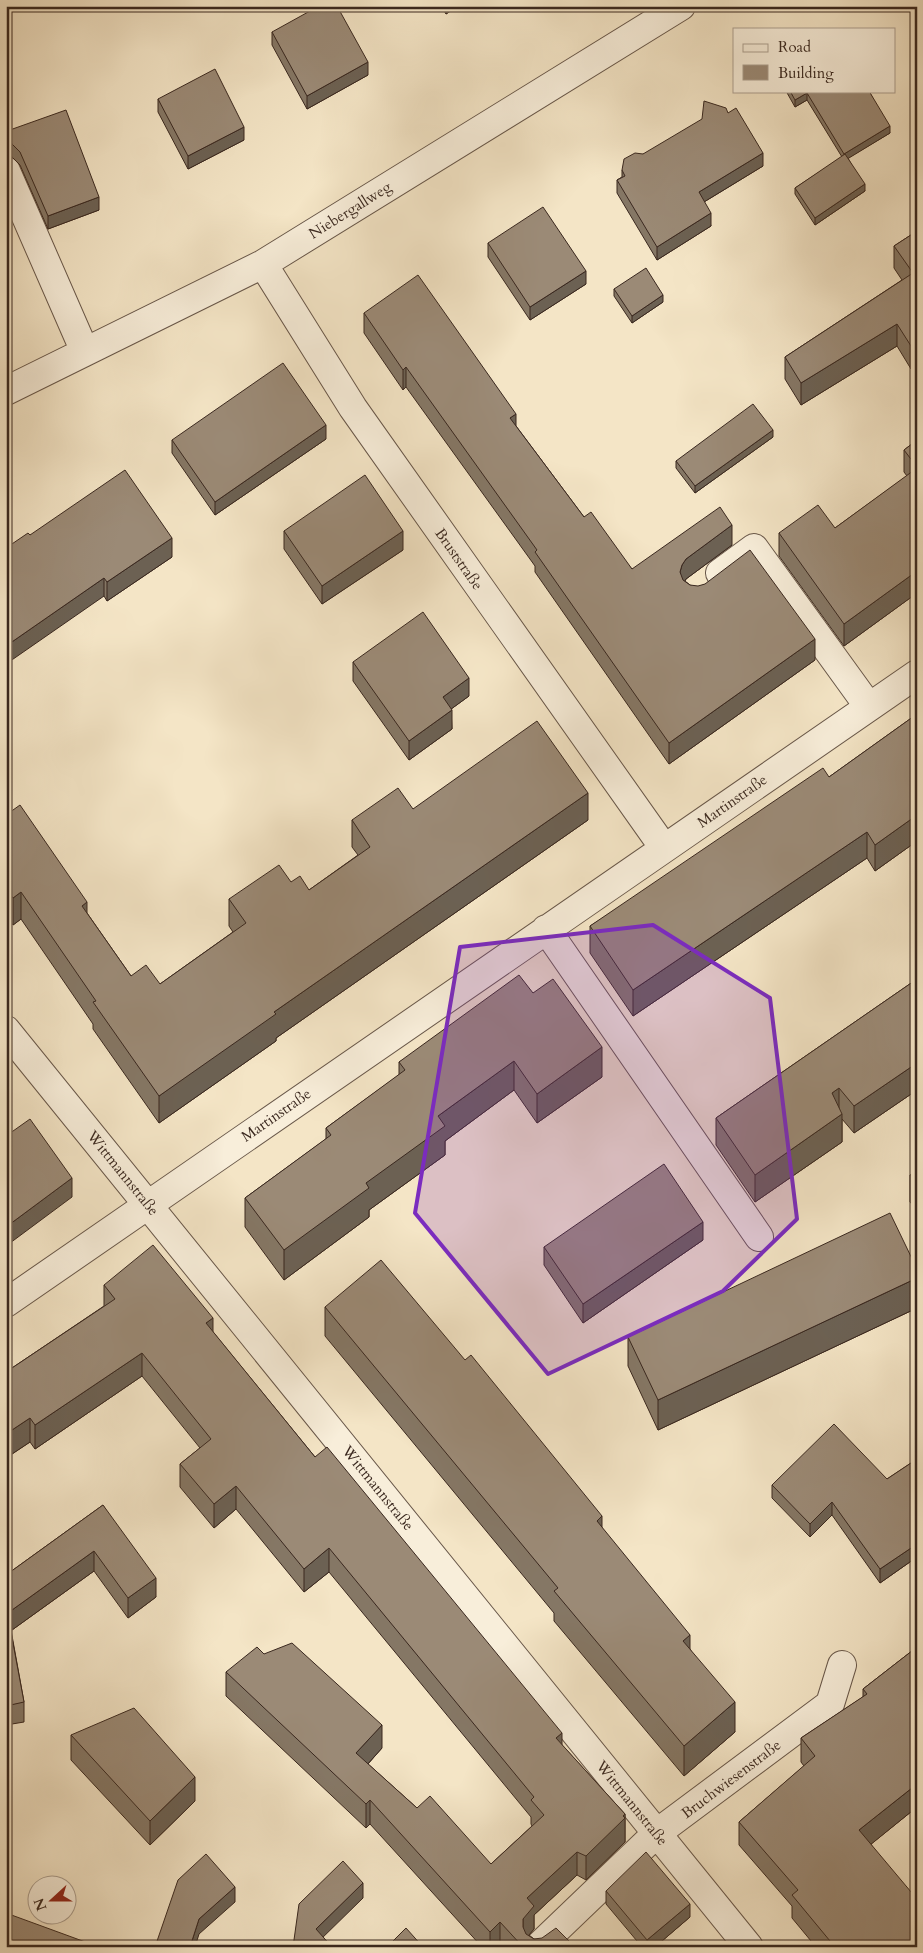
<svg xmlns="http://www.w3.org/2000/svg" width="923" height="1953" font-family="Cardo,serif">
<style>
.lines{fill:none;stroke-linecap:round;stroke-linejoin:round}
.minor-casing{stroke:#685749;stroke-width:30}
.minor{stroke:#f8eeda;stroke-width:28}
.wall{fill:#857765;stroke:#3a281f}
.shaded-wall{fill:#6c6153;stroke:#3a281f}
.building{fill:#9b8a76;stroke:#3a281f}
.marked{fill:#7b2cbf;fill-opacity:0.2;stroke:#7b2cbf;stroke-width:4;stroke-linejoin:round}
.labels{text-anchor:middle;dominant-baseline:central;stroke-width:4;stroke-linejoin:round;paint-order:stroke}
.street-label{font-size:15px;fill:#3a281f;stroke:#f8eeda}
</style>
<rect width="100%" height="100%" fill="#f4e5c6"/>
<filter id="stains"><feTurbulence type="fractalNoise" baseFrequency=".004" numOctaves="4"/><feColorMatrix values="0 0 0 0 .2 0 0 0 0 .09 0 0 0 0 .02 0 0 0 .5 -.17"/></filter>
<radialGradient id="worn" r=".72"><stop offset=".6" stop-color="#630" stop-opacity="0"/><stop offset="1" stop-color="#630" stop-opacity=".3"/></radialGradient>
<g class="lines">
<defs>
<path id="minor" d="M6,171L85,352
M263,264L353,408L664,848
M6,391L263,264L681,6
M720,573L754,548L869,707
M546,929L759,1237
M6,1030L749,1947
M6,1303L917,674
M538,1947L657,1833L830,1704L842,1665"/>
</defs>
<use href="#minor" class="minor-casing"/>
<use href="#minor" class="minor"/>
</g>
<path class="wall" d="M441,6H458L446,14Z
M272,32L368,75L307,109L272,45Z
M786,91H869L890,133L848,158L865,191L815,225L795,194V188L842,157L807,100L795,107Z
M158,99L244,140L188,169L158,112Z
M7,131L99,210L48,229L20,165L12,157L7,145Z
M643,154L763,166L704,202L711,226L657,260L617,193V180L622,177V170Z
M916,167H917V190H916Z
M917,231L911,369L897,346L801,405L785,379V357L902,280L894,268V246Z
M488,243L586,284L530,320L488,257Z
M614,289L663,302L632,323L614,296Z
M364,313L516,426L584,517L632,569L732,545L686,579L685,581L690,585L815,660L669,764L535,572V566L406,387L403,390L364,333Z
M773,437L695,493L676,468V461Z
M326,439L215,515L172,453V440Z
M917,440V593L844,646L779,556V533L835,528L907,476L904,472V450Z
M284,531L403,550L322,604L284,549Z
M30,535L172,557L107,601L104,596Z
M353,662L469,696L451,709L452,729L409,760L353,681Z
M917,714V841L875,871L867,858L633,1016L590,953V926L829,777Z
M413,809L588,820L276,1038V1041L159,1123L93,1029V1024L21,919L13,925L6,916V815L87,913L131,976L160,984L233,932L229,926V899L291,882L309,890L358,855L352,847V820Z
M917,979V1090L854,1133L842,1119V1142L755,1202L716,1145V1118Z
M533,993L602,1077L537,1123L514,1090L445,1141V1155L369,1210V1217L284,1280L245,1227V1198L326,1139V1128L399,1075V1062Z
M917,1169V1210L910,1202V1175Z
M703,1240L583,1323L544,1265V1247Z
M917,1269V1308L658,1430L628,1366V1337Z
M104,1285L213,1332L315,1457L562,1745L625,1814V1842L586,1880L577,1875L534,1915V1929L529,1935L534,1939L575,1947H501L500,1946L499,1947H482L370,1824L366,1828L226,1696V1672L264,1654L382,1748L368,1764L417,1808L491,1864L532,1826L531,1824V1817L329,1572L304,1592L236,1509L214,1528L180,1487V1464L200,1448L142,1376L35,1449L30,1442L6,1458V1372L104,1306Z
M325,1307L602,1528L690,1649L735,1732L684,1776L554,1621V1613L325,1336Z
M917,1459V1557L880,1583L832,1515L810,1537L772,1498V1485L887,1479Z
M103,1505L156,1597L128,1618L94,1571L12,1630H11L24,1702V1722L6,1725V1575Z
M917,1647V1807L871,1844L917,1947H816L792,1918V1906L739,1845V1822L804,1766L801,1762V1738L863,1697V1689Z
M71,1735L195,1801L150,1845L71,1760Z
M606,1891L690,1917L655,1947H642L606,1904Z"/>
<path class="shaded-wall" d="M446,6H458L446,14Z
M368,62V75L307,109V96Z
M807,93V100L795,107V100Z
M890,126V133L844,161V154Z
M244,127V140L188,169V156Z
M763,153V166L699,205V192Z
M865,184V191L815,225V218Z
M99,197V210L48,229V216Z
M711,213V226L657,260V247Z
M586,271V284L530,320V307Z
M663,295V302L632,323V316Z
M897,324V346L801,405V383Z
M917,343V365L911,369V346Z
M406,367V387L403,390V370Z
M516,414V434L510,418Z
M326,425V439L215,515V502Z
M773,430V437L695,493V486Z
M732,525V545L686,579L682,585L680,572L682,565L686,559Z
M403,531V550L322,604V586Z
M172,538V557L107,601V582Z
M917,571V593L844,646V624Z
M104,578V596L6,664V646Z
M815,639V660L669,764V743Z
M469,678V696L443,715V697Z
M452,710V729L409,760V741Z
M588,793V820L276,1038V1041L159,1123V1096L274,1012Z
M917,815V841L875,871V845Z
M867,832V858L633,1016V990Z
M21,892V919L13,925V898Z
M87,902V929L82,906Z
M602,1047V1077L537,1123V1094Z
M514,1061V1090L445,1141V1155L369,1210V1217L284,1280V1250L366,1183L438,1116Z
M917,1063V1090L854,1133V1106Z
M839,1088V1115L832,1093Z
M842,1114V1142L755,1202V1175Z
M72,1178V1197L6,1246V1227Z
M703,1222V1240L583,1323V1304Z
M917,1278V1308L658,1430V1400Z
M213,1318V1342L206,1323Z
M142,1353V1376L35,1449V1425Z
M30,1418V1442L6,1458V1434Z
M236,1486V1509L214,1528V1504Z
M832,1502V1515L810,1537V1524Z
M602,1516V1546L597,1521Z
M917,1544V1557L880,1583V1569Z
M329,1548V1572L304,1592V1569Z
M94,1551V1571L12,1630V1610Z
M156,1578V1597L128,1618V1598Z
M690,1635V1664L683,1641Z
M735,1702V1732L684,1776V1746Z
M382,1725V1748L356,1777V1753Z
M562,1733V1756L556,1738Z
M195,1777V1801L150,1845V1821Z
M917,1784V1807L859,1854V1830Z
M370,1800V1824L366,1828V1804Z
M625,1814V1842L586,1880V1856Z
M577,1852V1875L534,1915V1929L523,1942V1947V1919L527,1898Z
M363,1883V1898L316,1944V1929Z
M235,1887V1902L199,1934L195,1947H190L199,1919Z
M690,1904V1917L655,1947H647V1940Z
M500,1922V1946L499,1947H490V1932Z"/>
<path class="building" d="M319,6H337L368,62L307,96L272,32Z
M215,69L244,127L188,156L158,99Z
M790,91H869L890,126L844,154L807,93L795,100Z
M704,101L726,108L728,113L736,108L763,153L699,192L711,213L657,247L617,180L625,176L622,170L624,159L635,153L643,154L702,119Z
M66,110L99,197L48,216L20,152L12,144L7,131Z
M845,154L865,184L815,218L795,188Z
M543,207L586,271L530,307L488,243Z
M917,231V343L911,346L897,324L801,383L785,357L913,273L894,246Z
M646,268L663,295L632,316L614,289Z
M418,275L516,414L510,418L584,517L591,512L632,569L720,507L732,525L686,559L682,565L680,572L683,580L690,585L698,586L705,584L750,550L815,639L669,743L535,552L537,550L406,367L403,370L364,313Z
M283,363L326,425L215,502L172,440Z
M753,404L773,430L695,486L676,461Z
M917,440V467L904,450Z
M917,468V571L844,624L779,533L818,505L835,528Z
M125,470L172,538L107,582L104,578L6,646V548L28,533L30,535Z
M365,475L403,531L322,586L284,531Z
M423,612L469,678L443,697L452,710L409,741L353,662Z
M917,714V815L875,845L867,832L633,990L590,926L823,768L829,777Z
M537,721L588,793L274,1012L276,1014L159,1096L93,1002L96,1001L21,892L13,898L6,889V815L20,805L87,902L82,906L131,976L146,965L160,984L246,923L229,899L279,865L291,882L300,876L309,890L370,847L352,820L398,788L413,809Z
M519,975L533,993L553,979L602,1047L537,1094L514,1061L438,1116L445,1126L366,1183L369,1188L284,1250L245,1198L331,1135L326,1128L405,1070L399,1062Z
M917,979V1063L854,1106L839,1088L832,1093L842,1114L755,1175L716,1118Z
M30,1119L72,1178L6,1227V1136Z
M664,1164L703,1222L583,1304L544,1247Z
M917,1169V1183L910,1175Z
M890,1213L917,1269V1278L658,1400L628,1337Z
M153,1245L213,1318L206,1323L315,1457L327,1447L562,1733L556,1738L625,1814L623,1816L625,1818L586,1856L577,1852L527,1898L534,1906L523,1919V1927L526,1934L534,1939L542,1938L556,1928L575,1947H523L500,1922L490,1932L370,1800L366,1804L226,1672L257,1647L264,1654L292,1643L382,1725L356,1753L417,1808L430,1796L491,1864L544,1815L531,1800L534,1797L329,1548L304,1569L236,1486L214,1504L180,1464L211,1439L142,1353L35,1425L30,1418L6,1434V1372L115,1299L104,1285Z
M381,1260L465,1360L471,1355L602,1516L597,1521L690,1635L683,1641L735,1702L684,1746L554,1591L558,1588L325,1307Z
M834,1424L887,1479L917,1459V1544L880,1569L832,1502L810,1524L772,1485Z
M103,1505L156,1578L128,1598L94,1551L12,1610L7,1611L24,1702L6,1706V1575Z
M917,1647V1784L859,1830L917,1899V1947H835L792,1895L798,1890L739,1822L815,1756L801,1738L867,1694L863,1689Z
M134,1708L195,1777L150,1821L71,1735Z
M646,1852L690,1904L647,1940L606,1891Z
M206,1854L235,1887L199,1919L190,1947H155L178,1880Z
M343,1861L363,1883L316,1929L332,1947H293L299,1904Z
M6,1913L99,1947H6Z
M406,1928L423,1947H387Z"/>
<path class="marked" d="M653,925L770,998L797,1219L723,1291L548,1374L415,1213L460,947Z"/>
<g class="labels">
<g class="street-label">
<text transform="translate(350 210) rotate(-32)">Niebergallweg</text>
<text transform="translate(459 559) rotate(55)">Bruststraße</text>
<text transform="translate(732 801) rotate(-35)">Martinstraße</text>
<text transform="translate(276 1115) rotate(-35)">Martinstraße</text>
<text transform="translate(123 1173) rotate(51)">Wittmannstraße</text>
<text transform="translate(378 1488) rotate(51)">Wittmannstraße</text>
<text transform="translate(731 1779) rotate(-37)">Bruchwiesenstraße</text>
<text transform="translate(632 1803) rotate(51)">Wittmannstraße</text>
</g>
</g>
<rect width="923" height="1953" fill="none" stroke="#f4e5c6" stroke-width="25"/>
<rect x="8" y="8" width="908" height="1938" fill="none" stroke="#3a281f" stroke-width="2.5"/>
<rect x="12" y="12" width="898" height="1928" fill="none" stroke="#3a281f"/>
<rect x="733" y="28" width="162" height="65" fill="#f8eeda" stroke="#ac9f8f"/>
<rect x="743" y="44" width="25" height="8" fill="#f8eeda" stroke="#ac9f8f"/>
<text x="778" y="52" font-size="15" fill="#3a281f">Road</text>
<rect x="743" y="65" width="25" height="15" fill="#9b8a76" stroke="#ac9f8f"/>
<text x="778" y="78" font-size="15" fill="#3a281f">Building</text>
<g transform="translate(52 1900) rotate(249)"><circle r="24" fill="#f8eeda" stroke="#ac9f8f"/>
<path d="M0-4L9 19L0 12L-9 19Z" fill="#8f2418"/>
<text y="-8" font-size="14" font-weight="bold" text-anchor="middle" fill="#3a281f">N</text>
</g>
<rect width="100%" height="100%" filter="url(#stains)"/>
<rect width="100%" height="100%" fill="url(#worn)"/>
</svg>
